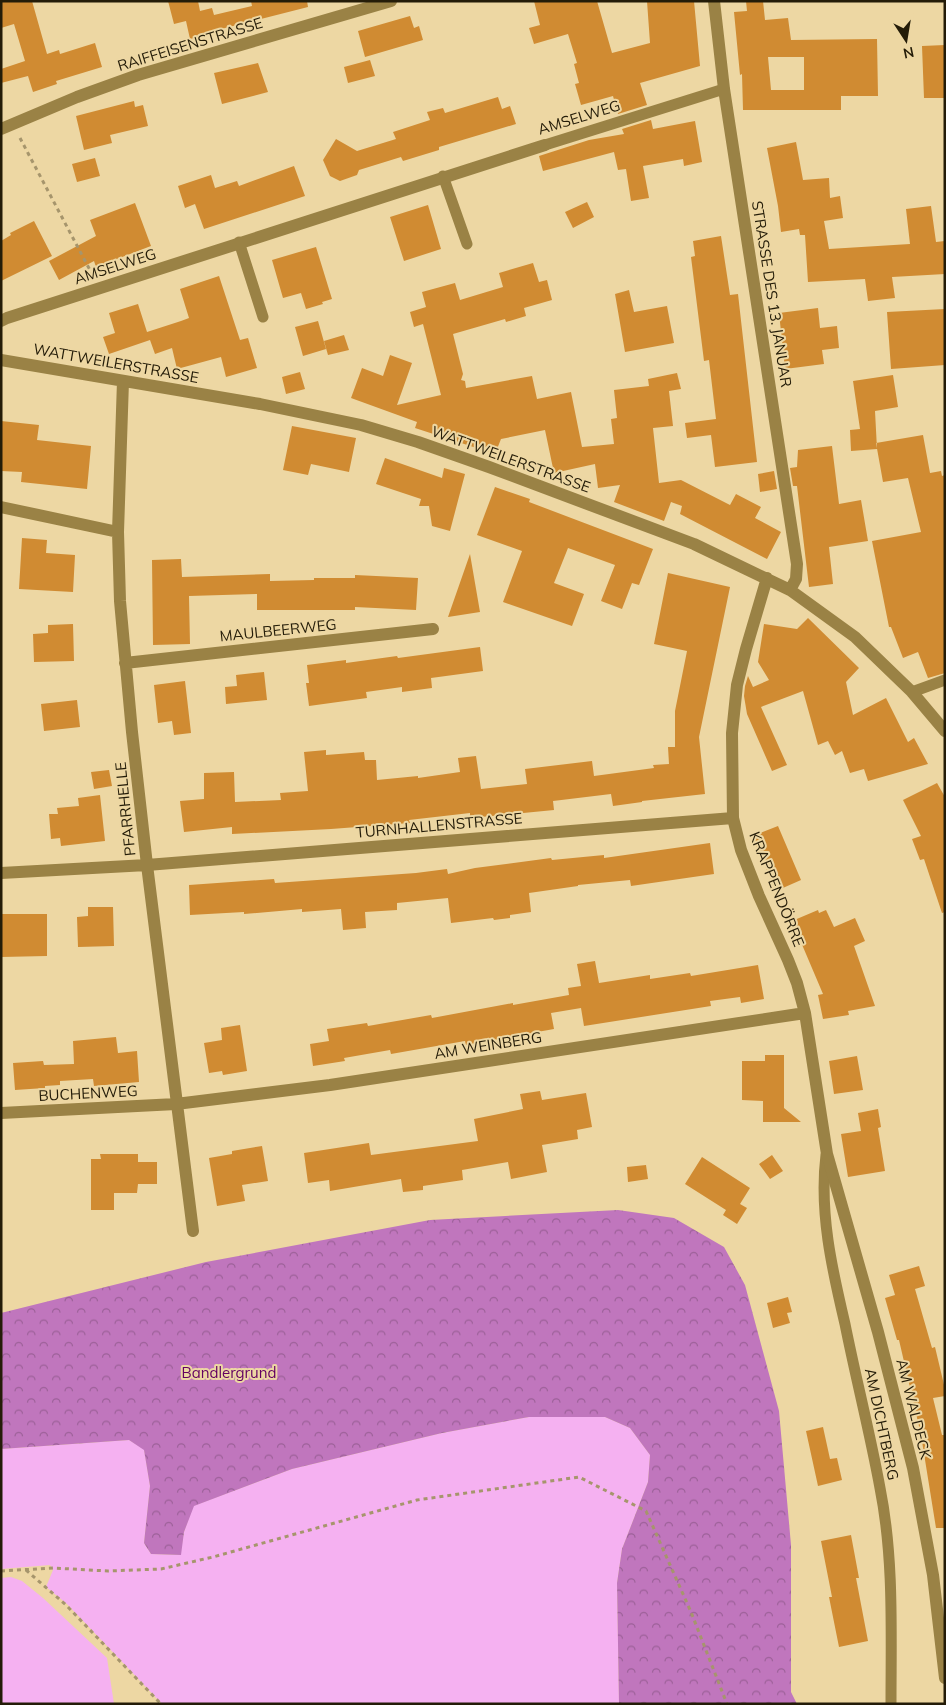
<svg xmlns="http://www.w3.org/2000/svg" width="946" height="1705" font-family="Mulish,sans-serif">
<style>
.grass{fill:#f5b1f1}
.forest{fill:url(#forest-crowns)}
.building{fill:#d08b32;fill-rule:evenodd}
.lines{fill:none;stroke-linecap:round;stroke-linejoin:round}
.path{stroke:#a6956c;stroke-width:3;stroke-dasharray:4 4;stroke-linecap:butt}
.service{stroke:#9a8245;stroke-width:11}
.minor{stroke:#9a8245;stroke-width:12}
.labels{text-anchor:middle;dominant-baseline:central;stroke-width:4;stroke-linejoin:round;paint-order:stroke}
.street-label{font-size:15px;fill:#241c08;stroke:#edd7a3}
.park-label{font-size:15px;fill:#630062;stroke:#edd7a3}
</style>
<defs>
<pattern id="forest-crowns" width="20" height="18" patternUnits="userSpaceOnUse" patternTransform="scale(1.25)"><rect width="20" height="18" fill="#c076bd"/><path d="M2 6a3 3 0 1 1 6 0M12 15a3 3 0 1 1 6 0" fill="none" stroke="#9c6098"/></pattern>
</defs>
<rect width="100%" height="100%" fill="#edd7a3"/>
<path class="grass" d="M529,1417H605L630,1428L650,1455L648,1482L622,1549L617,1583L619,1704H162L67,1604L46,1587L53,1570L50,1565L1,1569V1449L129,1440L144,1449L150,1486L144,1543L151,1554L180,1555L184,1532L193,1506L292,1469L442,1433Z
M11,1577L22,1581L43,1598L107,1658L114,1704H1V1578Z"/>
<path class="forest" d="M618,1210L674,1218L724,1247L745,1285L779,1411L791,1545V1692L797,1704H619L617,1583L622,1549L648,1482L650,1455L630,1428L605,1417H529L442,1433L292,1469L194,1506L184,1532L181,1555L151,1554L144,1543L150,1486L144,1450L129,1440L1,1449V1313L206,1262L430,1220Z"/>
<path class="building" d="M1,1H32L47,54L59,50L60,54L95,43L102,67L56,81L57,84L33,92L28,76L1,83V69L25,61L14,24L1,28Z
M168,1H198L200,11L212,8L214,15L252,6L251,1H307L308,7L217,30L218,32L190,39L186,21L174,24Z
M534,1H597L612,53L650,43L647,1H694L700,66L640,83L647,105L618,114L613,96L581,105L575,84L579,83L574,64L577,63L568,34L534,44L529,28L540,25Z
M746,1H763L765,20L788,18L791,40L877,39L878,96H841V110H743L742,74L740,75L734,12L747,11ZM768,57H804V90H771Z
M410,16L414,28L419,26L423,40L365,57L358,31Z
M945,45V98H924L922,46Z
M370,60L375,76L348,83L344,67Z
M258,63L268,92L222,104L214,73Z
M498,97L502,109L510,106L516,124L439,147V150L403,161L401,157L359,170L357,175L340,181L330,176L323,160L336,139L357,151L396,139L393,132L430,120L427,112L443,108L445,113Z
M134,101L135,107L143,105L148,126L110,135L112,143L84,150L76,116Z
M651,120L653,129L695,121L702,162L684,166L683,159L643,166L649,198L631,201L626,169L618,170L614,152L543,171L539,156L589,140L624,134L622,129Z
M796,142L803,180L829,178L830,198L840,196L843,218L824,221L829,249L910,244L906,209L931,206L936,242L945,241V274L892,277L895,298L868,301L865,279L808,282L805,235H800L799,229L781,232L778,206L767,148Z
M95,158L100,176L77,182L72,164Z
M294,166L305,196L204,229L195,204L185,208L178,186L211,175L215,188L237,181L239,186Z
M587,202L594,217L573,228L565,212Z
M135,203L151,246L96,267L94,261L59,280L49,261L96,236L90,220Z
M428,205L441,249L404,261L390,217Z
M34,221L52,256L1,281V241L11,235L10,233Z
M721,236L730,295L738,294L757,462L715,467L711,435L687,438L685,423L716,419L709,360L704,361L691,257L695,256L693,241Z
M316,247L332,299L322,302L323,304L306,309L301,293L283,298L272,260Z
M533,263L539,282L547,280L552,300L524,308L526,316L506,322L505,319L453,334L463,374L461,380L465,381L466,388L532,376L537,399L571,392L582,447L614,444L611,419L617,418L614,390L649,386L648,379L677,373L681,389L669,391L673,426L653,428L659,483L681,480L730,505L736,494L761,507L755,518L781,532L767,559L680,514L682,506L671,502L664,521L614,502L620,485L598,488L595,464L554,473L545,430L501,439L495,454L415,428L417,422L351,398L362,368L383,376L390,355L412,363L397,405L441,395L423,324L414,327L410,312L426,307L422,292L455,283L460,300L503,287L499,273Z
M219,276L240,340L248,338L257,368L226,377L221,357L177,369L172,348L155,354L150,340L109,354L103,337L115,333L109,313L138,304L147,332L181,321L189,318L180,289Z
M629,290L634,312L667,306L674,343L625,352L615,294Z
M818,308L820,328L837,326L839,348L822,350L824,364L785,369L779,313Z
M945,309V365L891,369L887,312Z
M318,321L326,349L303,356L295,327Z
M344,335L349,350L328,355L324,341Z
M300,372L305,389L286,394L282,377Z
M893,375L898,407L875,411L877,449L851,451L850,430L860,429L853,381Z
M1,421L39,425L37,440L91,446L87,489L21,482L22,472L1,471Z
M292,426L356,438L349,472L311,464L308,475L283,470Z
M923,435L930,473L941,471L942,476L945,475V673L928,678L918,652L903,658L891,627H889L872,541L921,532L908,478L883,482L876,443Z
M832,446L839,504L861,500L868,541L829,547L833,584L809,587L797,486H793L790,468L797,467L798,450Z
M385,458L442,478L444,468L465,474L450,531L432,526L429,506H419L421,499L376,484Z
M774,471L777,489L760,492L758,474Z
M495,487L530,499L529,502L653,549L639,585L632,583L622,609L601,601L615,565L568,548L554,583L584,594L572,626L503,602L522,551L477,535Z
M22,538L47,540L46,553L75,555L73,592L19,589Z
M470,554L480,612L448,617Z
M181,559L182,577L270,574V581L314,580V578H355V575L418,578L416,610L355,607V610H257V594L189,596L190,644L153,645L152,560Z
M668,573L730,587L699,737L705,794L642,801V802L613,806L611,794L553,801L554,810L470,818V813L409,820L410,823L331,829L232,834V827L184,832L180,801L204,799V773L234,772L235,802L281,800L280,793L308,791L304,752L326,750V755L364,752L365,760H376L377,780L418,776V778L460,772L458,758L476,756L481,789L527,784L525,769L592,761L594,776L654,768L653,765L669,764L668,747H675V711L687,651L654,644Z
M808,618L859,668L846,682L853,715L886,698L908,742L914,738L928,764L868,781L864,769L850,773L842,751L835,755L828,741L818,745L803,691L761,707L787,765L772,771L747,714L744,696L745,686L748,676L753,687L769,680L758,662L764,624L797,629Z
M73,624L74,661L34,662L33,634L48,633V625Z
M480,647L483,671L431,678L432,688L402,692V687L366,692L367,698L309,706L306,683H309L307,665L346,660V663L397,656L398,658Z
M264,672L267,700L226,704L225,687L237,686L236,675Z
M185,681L191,733L174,735L172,721L158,723L154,685Z
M77,700L80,727L44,731L41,704Z
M109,770L112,786L94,789L91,772Z
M937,783L945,797V912L942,913L924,859L920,860L912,839L921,836L903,800Z
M100,795L105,841L61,846L60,838L51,839L49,814H58L57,808L79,806L78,798Z
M778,826L801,880L776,891L752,836Z
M710,843L714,874L631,886L630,880L578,885V886L529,893L531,912L510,915V918L494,920L493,918L451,923L448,898L397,903V910L365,912L366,928L343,930L341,909L302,912V909L244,914V912L190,915L189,885L274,879L275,883L416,873L447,869L448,874L475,868L551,858L552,860L604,855V858Z
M88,907H113L114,946L78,947L77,917L88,916Z
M818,910L819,913L826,910L834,927L855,918L865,941L854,946L875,1006L848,1011L849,1015L823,1019L818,995L823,994L792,921Z
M1,914H47V956L1,957Z
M595,961L599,983L650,975V979L690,973L691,976L758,965L764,999L741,1003L740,997L710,1001L711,1006L584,1026L581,1008L551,1013L554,1029L466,1045L465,1041L391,1054L390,1050L344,1058L345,1061L313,1066L310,1044L329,1041L327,1029L367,1023L368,1026L431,1015L432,1018L513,1003V1005L569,995L568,988L581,986L577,964Z
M240,1025L247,1071L223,1075L222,1071L209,1073L204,1043L222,1040L221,1028Z
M116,1037L118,1053L137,1051L139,1082L94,1086L93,1079L60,1081V1085L45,1086V1088L15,1090L13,1063L43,1061L44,1065L74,1064L73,1041Z
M765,1055H784V1108L801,1122H763V1101L742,1100V1061H765Z
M857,1056L863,1090L834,1094L829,1061Z
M540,1091L542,1100L586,1093L592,1127L577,1130L578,1139L542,1145L547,1172L511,1179L508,1162L462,1170L463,1180L423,1186V1190L403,1192L401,1179L330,1191L329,1180L308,1183L304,1153L369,1143L371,1155L478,1141L474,1119L523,1109L520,1094Z
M878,1109L881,1127L878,1128L885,1171L848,1177L841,1134L861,1131L858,1113Z
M262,1146L268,1181L242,1185L245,1201L217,1206L209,1158L232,1154V1151Z
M100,1154H138V1162H157V1184H138L137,1193H114V1210H91V1159H101Z
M772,1155L783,1171L770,1179L759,1164Z
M702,1157L750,1188L740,1204L747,1208L737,1224L723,1215L726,1210L685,1184Z
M646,1165L648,1179L628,1182L627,1167Z
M919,1266L925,1286L915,1289L932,1348L935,1347L945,1389V1396L933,1398L942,1435H945V1528H936L921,1435L899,1340H897L885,1298L895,1295L889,1275Z
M788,1297L792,1312L787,1313L790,1323L773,1328L767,1303Z
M823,1427L830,1459L837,1458L842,1480L818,1486L806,1431Z
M851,1535L859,1578H856L868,1641L839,1647L829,1597H832L821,1541Z"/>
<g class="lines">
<path class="path" d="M20,138L92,274
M26,1570L66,1605L161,1704
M1,1571L53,1568L108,1571L161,1569L213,1557L417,1500L579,1477L646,1511L691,1612L727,1704"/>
<path class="service" d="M545,145L724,89
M443,176L467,244
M239,242L263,317
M912,692L945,680
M826,1155C819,1212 832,1269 845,1324C856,1379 870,1433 880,1488C894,1558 891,1632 891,1704"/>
<path class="minor" d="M714,1L724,89L797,564L796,579L790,590
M1,129L77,97L138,75L391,1
M1,321L7,318L545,145
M1,360L260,404L361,425L418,442L489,467L694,544L790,590L855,637L912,692L945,731
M123,381L118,532L120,601L132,732L147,865L193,1231
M1,507L118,532
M767,578L746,649L737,685L732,733L733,818L741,850L759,896L788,960L797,983L805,1013L827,1154L878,1332L913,1468L933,1575L945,1678
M125,663L433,629
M1,873L147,865L733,818
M1,1113L176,1104L330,1085L805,1013"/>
</g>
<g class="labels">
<g class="street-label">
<text transform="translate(190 44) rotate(-17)">RAIFFEISENSTRASSE</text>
<text transform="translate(579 117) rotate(-17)">AMSELWEG</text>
<text transform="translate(115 266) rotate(-18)">AMSELWEG</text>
<text transform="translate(772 294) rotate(81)">STRASSE DES 13. JANUAR</text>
<text transform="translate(116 363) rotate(10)">WATTWEILERSTRASSE</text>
<text transform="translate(511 459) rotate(20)">WATTWEILERSTRASSE</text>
<text transform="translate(278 630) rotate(-6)">MAULBEERWEG</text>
<text transform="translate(125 809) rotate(-96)">PFARRHELLE</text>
<text transform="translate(439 825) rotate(-5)">TURNHALLENSTRASSE</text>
<text transform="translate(777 889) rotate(68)">KRAPPENDÖRRE</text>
<text transform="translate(488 1045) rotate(-9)">AM WEINBERG</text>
<text transform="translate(88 1093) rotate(-3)">BUCHENWEG</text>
<text transform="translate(914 1409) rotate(76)">AM WALDECK</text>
<text transform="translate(882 1424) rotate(78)">AM DICHTBERG</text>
</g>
<g class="park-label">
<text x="229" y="1372">Bandlergrund</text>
</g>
</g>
<rect width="946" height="1705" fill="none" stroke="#241c08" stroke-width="5"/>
<g transform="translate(906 40) rotate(168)" stroke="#edd7a3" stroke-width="4" paint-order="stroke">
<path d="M0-4L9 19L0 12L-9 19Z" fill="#241c08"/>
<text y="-8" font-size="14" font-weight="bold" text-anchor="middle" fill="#241c08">N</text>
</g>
</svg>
